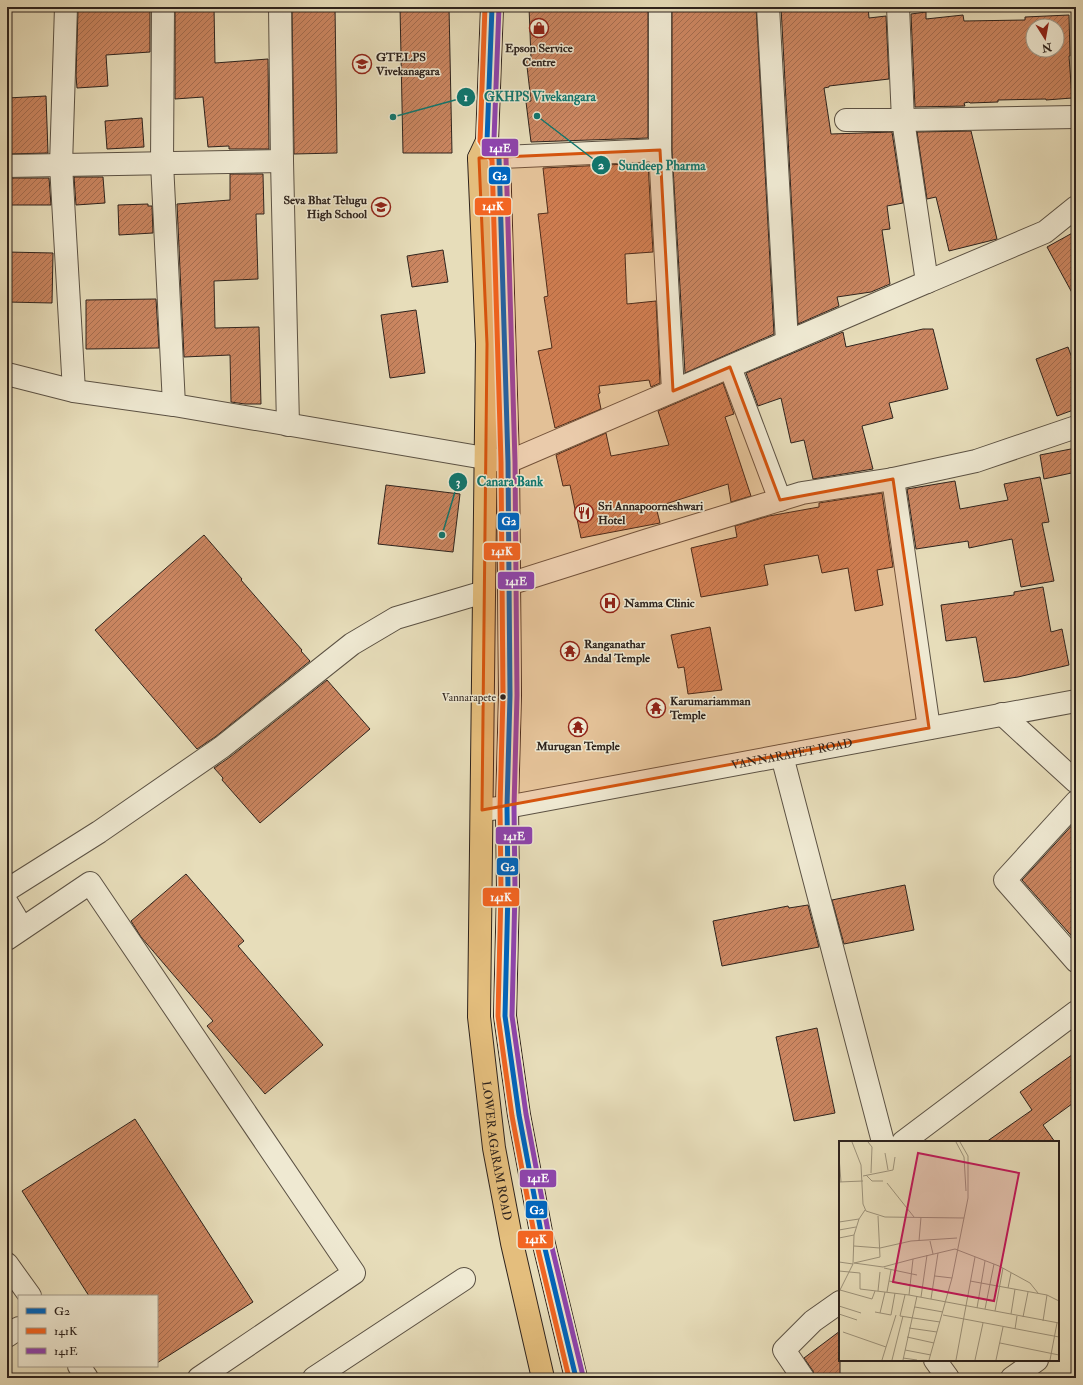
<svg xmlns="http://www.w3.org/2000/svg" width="1083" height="1385" font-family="'IM FELL Double Pica',serif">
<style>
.building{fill:url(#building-hatch);stroke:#2e231d;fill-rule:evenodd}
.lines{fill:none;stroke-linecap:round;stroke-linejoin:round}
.minor-casing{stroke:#5c5244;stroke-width:24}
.major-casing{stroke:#2e231d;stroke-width:24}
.minor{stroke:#efe9d2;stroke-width:22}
.major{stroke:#e4be7d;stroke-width:22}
.bus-1-casing{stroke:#efe9d2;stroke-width:8}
.bus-2-casing{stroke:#efe9d2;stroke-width:8}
.bus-3-casing{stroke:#efe9d2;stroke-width:8}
.bus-1{stroke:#0065bd;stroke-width:5}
.bus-2{stroke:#f26522;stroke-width:5}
.bus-3{stroke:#8e44ad;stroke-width:5}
.marked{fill:#d5540e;fill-opacity:0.2;stroke:#d5540e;stroke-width:3;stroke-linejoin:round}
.bus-dot{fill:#2e231d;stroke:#efe9d2;stroke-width:1.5}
.labels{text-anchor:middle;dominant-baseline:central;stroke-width:3;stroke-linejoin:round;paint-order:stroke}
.bus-label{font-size:11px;fill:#2e231d;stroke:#efe9d2;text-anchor:end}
.poi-label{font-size:12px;font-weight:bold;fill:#2e231d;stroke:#efe9d2;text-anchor:start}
.street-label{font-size:12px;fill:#2e231d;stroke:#efe9d2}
.inset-road{fill:none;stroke:#9d937b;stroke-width:1}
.view{fill:#c2185b;fill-opacity:0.15;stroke:#c2185b;stroke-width:2}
.inset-edge{fill:none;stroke:#2e231d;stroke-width:2}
.leader{fill:none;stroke:#0f766e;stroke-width:1.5}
.callout-dot{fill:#0f766e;stroke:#efe9d2;stroke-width:1.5}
.mark-label{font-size:12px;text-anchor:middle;font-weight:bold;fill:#fff}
.callout-label{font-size:13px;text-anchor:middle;font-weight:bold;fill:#0f766e;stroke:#efe9d2;stroke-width:3;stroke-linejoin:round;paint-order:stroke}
.line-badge{stroke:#efe9d2;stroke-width:1.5}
.badge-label{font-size:11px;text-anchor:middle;font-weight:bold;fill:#fff}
</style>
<defs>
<pattern id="building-hatch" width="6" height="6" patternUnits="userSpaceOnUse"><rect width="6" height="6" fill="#cb8661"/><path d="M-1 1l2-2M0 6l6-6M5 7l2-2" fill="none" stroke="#a56d4f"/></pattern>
</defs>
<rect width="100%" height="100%" fill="#e7ddba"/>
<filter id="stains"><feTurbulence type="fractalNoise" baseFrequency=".005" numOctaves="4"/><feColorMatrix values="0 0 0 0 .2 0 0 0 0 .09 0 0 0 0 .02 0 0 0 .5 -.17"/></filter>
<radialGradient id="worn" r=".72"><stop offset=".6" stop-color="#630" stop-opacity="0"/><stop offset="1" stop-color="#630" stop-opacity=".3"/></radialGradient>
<path class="building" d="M120,7H150V52L106,55L108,86L77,88L76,76L78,10L120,9Z
M175,7H214L215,63L268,59L269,149H229V146L208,147L203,97L175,99Z
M292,7H335L337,153L294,154Z
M400,7H449L452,153H403Z
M529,7H648V138L531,142L526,102L531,101L526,58H531Z
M672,7H756L774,334L685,373L672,150Z
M781,7H868L869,18L886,16L889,79L829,86V87L824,88L831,134L892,132L903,203L887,206L890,229L882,230L890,284L871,292L837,297L839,306L798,324Z
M926,12V19L963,15L964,21L1025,20V17L1069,15L1070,56H1069L1072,98L1046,100V99L998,100V102L970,103L969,102L964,103L965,106L915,107L911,14ZM1033,26H1057V50H1033Z
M46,96L48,153L7,154V98Z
M142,118L144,147L107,149L105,121Z
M971,131L997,239L949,251L936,197L927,199L917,132Z
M648,163L653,252L625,254L627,304L656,301L660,383L651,387L649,380L599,386L600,393L598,394L601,409L555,428L538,351L552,348L544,297L548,296L538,214L548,213L543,168Z
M230,174H263L264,214H256L258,279L214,281L215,328L259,327L261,404H245L231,402L230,355L184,357L177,204L230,200Z
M74,177H103L105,203L76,205Z
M7,178H49L51,205H7Z
M148,204V206H152L153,233L119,235L118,205Z
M1076,231V300L1047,247Z
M443,250L448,282L412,287L407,256Z
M7,252L53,253L52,303L7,302Z
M156,299L159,348L86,349V300Z
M416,310L425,373L390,378L381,315Z
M923,329H933L948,389L889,403L893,418L862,426L873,469L813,479L804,440L791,443L781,398L758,406L746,373L843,332L846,347Z
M1068,347L1076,369V409L1057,416L1036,359Z
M723,383L734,414L725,417L751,496L731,502L728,484L656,507L660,523L581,538L570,485L563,486L556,455L606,433L611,456L669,445L658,411Z
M1076,448V472L1044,479L1040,455Z
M1040,477L1049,522L1042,523L1054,581L1021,587L1012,539L969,548L968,541L916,549L907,489L955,481L960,509L1008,500L1004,484Z
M386,485L460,494L453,552L378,544Z
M882,493L893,567L877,570L883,605L855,611L848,568L822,573L818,555L764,565L768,585L701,597L691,548L737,537L735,526L769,516L819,507V503Z
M204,535L242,579L241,580L302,650L301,651L310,661L215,737L197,749L95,630Z
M1043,587L1051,632L1062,629L1069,665L1018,677L984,682L976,637L946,641L941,605L1014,595V592Z
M710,627L722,690L688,694L684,667L678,668L671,635Z
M327,680L370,729L260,823L222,780L223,778L214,768L230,757Z
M1076,821V941L1022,880Z
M186,874L244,941L238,946L323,1045L265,1094L207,1026L213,1021L141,937L131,921Z
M905,885L914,930L844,944L832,900Z
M808,905L819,947L722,966L713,921L788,906L789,908Z
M817,1028L835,1113L794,1121L776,1037Z
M1076,1052V1101L1043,1125L1055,1142H986L1032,1110L1020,1092Z
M135,1119L253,1302L157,1363V1296H89L22,1191Z
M840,1331V1378H815L813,1371L804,1358Z"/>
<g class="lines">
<defs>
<g id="minor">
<path d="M66,7L61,165L74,391"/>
<path d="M163,7L162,163L174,405"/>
<path d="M280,7L282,161L288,425"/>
<path d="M660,7V150L673,391"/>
<path d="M768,7L787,342"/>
<path d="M898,7L903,120L927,282L1045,232L1076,207"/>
<path d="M846,120H903L1076,117"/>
<path d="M479,158L660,150"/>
<path d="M7,166L282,161"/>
<path d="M730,367L780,500"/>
<path d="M7,374L74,391L174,405L508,462L927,282"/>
<path d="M893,479L929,728"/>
<path d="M509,584L648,540L802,493L893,479L976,461L1076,427"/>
<path d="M1002,714L1076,782"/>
<path d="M782,756L883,1142"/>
<path d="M1076,802L1005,880L1076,961"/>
<path id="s1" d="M482,810L507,807L1076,701"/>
<path d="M7,890L99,832L222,747L352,644L396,618L484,592"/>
<path d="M7,903L22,928"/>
<path d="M7,939L90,883L354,1273L199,1378"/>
<path d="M903,1142L1076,1012"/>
<path d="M7,1264L30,1296"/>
<path d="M7,1336L19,1328"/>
<path d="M935,1360L948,1378"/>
<path d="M79,1366L87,1378"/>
<path d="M314,1378L464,1279"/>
<path d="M803,1378L784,1350L813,1321L840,1302"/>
<path d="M1012,1378L1037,1360"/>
</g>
<g id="major">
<path d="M492,7L487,141L499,158L508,462L510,695L507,807L508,890L505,1016L519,1115L541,1232L576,1378"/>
<path id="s2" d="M487,141L479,158L487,344L479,1017L494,1148L512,1243L543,1378"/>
</g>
</defs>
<use href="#minor" class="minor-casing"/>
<use href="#major" class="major-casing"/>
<use href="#minor" class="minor"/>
<use href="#major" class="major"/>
<defs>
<path id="bus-1" d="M492,7L487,141L499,158L508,462L510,695L507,807L508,890L505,1016L519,1115L541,1232L576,1378"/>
<path id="bus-2" d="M485,7L480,141L492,160L501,462L503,695L500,807L501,890L498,1016L512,1116L534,1233L569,1378"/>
<path id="bus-3" d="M499,7L494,139L506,158L515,462L517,695L514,807L515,890L512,1016L526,1114L548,1231L583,1376"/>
</defs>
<use href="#bus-1" class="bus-1-casing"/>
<use href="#bus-2" class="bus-2-casing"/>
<use href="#bus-3" class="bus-3-casing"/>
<use href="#bus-1" class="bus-1"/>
<use href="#bus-2" class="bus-2"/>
<use href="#bus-3" class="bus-3"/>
</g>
<path class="marked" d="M660,150L673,391L730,367L780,500L893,479L929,728L482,810L487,344L479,158Z"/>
<defs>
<symbol id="shop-ring" viewBox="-11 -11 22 22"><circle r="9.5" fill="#efe9d2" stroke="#8f2418" stroke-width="1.5"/><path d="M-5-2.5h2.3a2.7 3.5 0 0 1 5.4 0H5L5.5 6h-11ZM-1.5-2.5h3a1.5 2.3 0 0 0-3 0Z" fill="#8f2418"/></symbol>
<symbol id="school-ring" viewBox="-11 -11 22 22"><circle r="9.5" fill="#efe9d2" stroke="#8f2418" stroke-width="1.5"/><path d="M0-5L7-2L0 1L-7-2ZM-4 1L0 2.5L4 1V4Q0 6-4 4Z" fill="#8f2418"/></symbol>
<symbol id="restaurant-ring" viewBox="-11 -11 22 22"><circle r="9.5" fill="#efe9d2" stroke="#8f2418" stroke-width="1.5"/><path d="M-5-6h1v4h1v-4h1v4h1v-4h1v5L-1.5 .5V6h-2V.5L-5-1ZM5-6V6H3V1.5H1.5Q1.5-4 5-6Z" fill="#8f2418"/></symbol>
<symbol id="hospital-ring" viewBox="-11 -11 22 22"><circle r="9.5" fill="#efe9d2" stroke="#8f2418" stroke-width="1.5"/><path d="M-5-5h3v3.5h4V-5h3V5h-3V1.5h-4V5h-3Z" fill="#8f2418"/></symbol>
<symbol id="temple-ring" viewBox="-11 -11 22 22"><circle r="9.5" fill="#efe9d2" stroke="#8f2418" stroke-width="1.5"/><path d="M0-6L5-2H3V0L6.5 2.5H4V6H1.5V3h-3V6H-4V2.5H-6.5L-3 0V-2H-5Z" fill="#8f2418"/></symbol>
</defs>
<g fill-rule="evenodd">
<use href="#shop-ring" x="528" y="17" width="22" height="22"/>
<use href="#school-ring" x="351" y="53" width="22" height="22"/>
<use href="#school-ring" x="370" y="196" width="22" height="22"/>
<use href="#restaurant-ring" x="573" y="502" width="22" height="22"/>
<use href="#hospital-ring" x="599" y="592" width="22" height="22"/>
<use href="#temple-ring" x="559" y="640" width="22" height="22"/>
<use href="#temple-ring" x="645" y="697" width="22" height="22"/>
<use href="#temple-ring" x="567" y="716" width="22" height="22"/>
</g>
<circle class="bus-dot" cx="503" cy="697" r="3.5"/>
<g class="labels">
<g class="bus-label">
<text x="496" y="697">Vannarapete</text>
</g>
<g class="poi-label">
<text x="539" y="48" text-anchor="middle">Epson Service<tspan x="539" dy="14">Centre</tspan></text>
<text x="376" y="57">GTELPS<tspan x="376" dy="14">Vivekanagara</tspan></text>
<text x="367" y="200" text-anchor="end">Seva Bhat Telugu<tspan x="367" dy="14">High School</tspan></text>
<text x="598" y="506">Sri Annapoorneshwari<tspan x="598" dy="14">Hotel</tspan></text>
<text x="624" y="603">Namma Clinic</text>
<text x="584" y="644">Ranganathar<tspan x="584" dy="14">Andal Temple</tspan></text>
<text x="670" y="701">Karumariamman<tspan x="670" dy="14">Temple</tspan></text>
<text x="578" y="746" text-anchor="middle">Murugan Temple</text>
</g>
<g class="street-label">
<text stroke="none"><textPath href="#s1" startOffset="315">VANNARAPET ROAD</textPath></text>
<text stroke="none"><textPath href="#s2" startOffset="1013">LOWER AGARAM ROAD</textPath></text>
</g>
</g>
<g transform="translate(839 1141)">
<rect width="220" height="220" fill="#e7ddba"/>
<path class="inset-road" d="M13,1L22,24L24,63L27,70L46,76L125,77M29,1L33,6L32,32M117,1L125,16L127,50M46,12L49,29M0,16L2,41M27,34L33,40H44M24,35L54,29L56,16M0,41L24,40M48,42L75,76M0,81L20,78L26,69M0,89L17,86M0,97L15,94M80,100L82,76M91,100L94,113M15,105L41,107L72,100L118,97M74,118L116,108L160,125L191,142L199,152M0,121L14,123M15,122L44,126L74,118L70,154M15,122L41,116L39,75M45,127L78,134M0,130L21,132V148L70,154L220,182M96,135L113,137M50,140L71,144M131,140L208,154L220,160M169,147L172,132M1,149L33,158L36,150M39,150L41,131M0,151L14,123L15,94L20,78M48,151L52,129M66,154L61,175L101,181M82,156L88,114M92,158L99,112M0,165L22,172M76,166L104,171M138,167L146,120M146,168L155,123M156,170L164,127M36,171L52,174L56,152M41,172L46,151M0,173L18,179M172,173L176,148M104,174L220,196M184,176L189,151M204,180L208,154M70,187L98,191M176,188L178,175M4,191L47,206L43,219M68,196L95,202M161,202L220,214M47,206L57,174M66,209L92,214M64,217L78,219M53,219L64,175M64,219L78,155M90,219L113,137L129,57V15L121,1M117,219L136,116M136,219L144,182M157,219L164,186M211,219L218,182"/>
<path class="view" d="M79,12L180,32L155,160L54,141Z"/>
<rect width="220" height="220" class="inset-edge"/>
</g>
<path class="leader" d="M393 117L466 97M537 116L601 165M442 535L458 482"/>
<g class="callout-dot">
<circle cx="393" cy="117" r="4"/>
<circle cx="537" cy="116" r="4"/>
<circle cx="442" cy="535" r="4"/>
<circle cx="466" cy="97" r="10"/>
<circle cx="601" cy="165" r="10"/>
<circle cx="458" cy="482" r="10"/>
</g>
<g class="mark-label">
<text x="466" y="101">1</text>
<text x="601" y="169">2</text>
<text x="458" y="486">3</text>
</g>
<g class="callout-label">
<text x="540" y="101">GKHPS Vivekangara</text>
<text x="662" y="170">Sundeep Pharma</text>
<text x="510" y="486">Canara Bank</text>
</g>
<g class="line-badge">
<rect x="481" y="138" width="38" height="19" rx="4" fill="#8e44ad"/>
<rect x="488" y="166" width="23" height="19" rx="4" fill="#0065bd"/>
<rect x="474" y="197" width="38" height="19" rx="4" fill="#f26522"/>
<rect x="497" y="512" width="23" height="19" rx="4" fill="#0065bd"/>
<rect x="483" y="542" width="38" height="19" rx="4" fill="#f26522"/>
<rect x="497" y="571" width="38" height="19" rx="4" fill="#8e44ad"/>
<rect x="495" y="826" width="38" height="19" rx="4" fill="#8e44ad"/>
<rect x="496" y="857" width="23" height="19" rx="4" fill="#0065bd"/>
<rect x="482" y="887" width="38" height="20" rx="4" fill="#f26522"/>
<rect x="519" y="1169" width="38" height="19" rx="4" fill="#8e44ad"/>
<rect x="525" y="1200" width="23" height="19" rx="4" fill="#0065bd"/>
<rect x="517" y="1230" width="37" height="19" rx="4" fill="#f26522"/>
</g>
<g class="badge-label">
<text x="500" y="152">141E</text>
<text x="500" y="180">G2</text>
<text x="493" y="210">141K</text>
<text x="509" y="525">G2</text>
<text x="502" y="555">141K</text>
<text x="516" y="585">141E</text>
<text x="514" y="840">141E</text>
<text x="508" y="871">G2</text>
<text x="501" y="901">141K</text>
<text x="538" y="1182">141E</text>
<text x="537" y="1214">G2</text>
<text x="536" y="1243">141K</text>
</g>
<rect width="1083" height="1385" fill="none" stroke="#e7ddba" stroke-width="24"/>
<rect x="8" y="8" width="1067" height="1369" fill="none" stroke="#2e231d" stroke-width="2"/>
<rect x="12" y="12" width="1059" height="1361" fill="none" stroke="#2e231d"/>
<rect x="18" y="1295" width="140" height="72" fill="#efe9d2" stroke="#a29a8a"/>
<rect x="26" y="1308" width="20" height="6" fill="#0065bd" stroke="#a29a8a"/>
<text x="54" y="1315" font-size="12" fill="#2e231d">G2</text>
<rect x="26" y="1328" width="20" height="6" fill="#f26522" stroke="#a29a8a"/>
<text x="54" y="1335" font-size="12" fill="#2e231d">141K</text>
<rect x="26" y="1348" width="20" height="6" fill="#8e44ad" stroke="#a29a8a"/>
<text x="54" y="1355" font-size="12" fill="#2e231d">141E</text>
<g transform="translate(1045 38) rotate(169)"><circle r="19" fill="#efe9d2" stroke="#a29a8a"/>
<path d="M0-3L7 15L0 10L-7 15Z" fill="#8f2418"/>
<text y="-6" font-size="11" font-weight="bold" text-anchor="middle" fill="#2e231d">N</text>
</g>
<rect width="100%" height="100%" filter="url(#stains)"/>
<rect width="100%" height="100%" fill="url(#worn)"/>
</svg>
